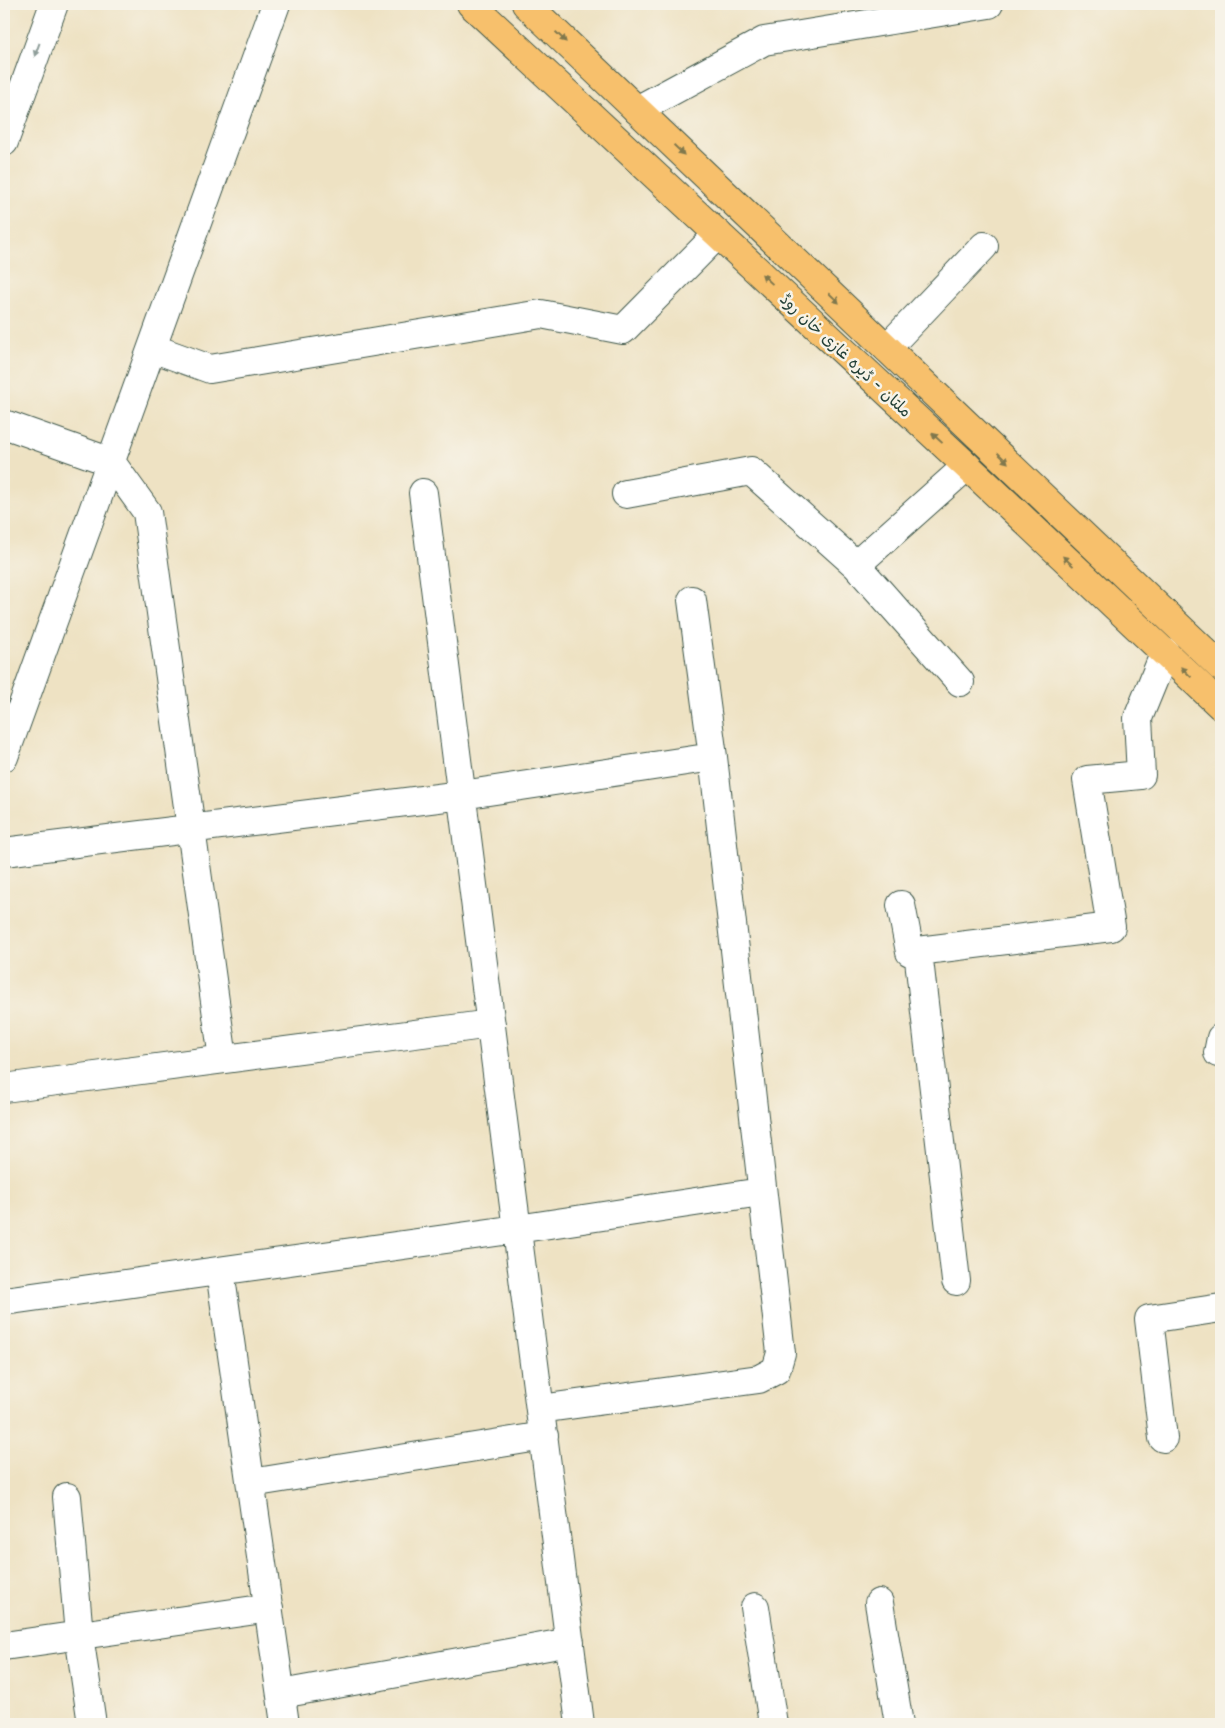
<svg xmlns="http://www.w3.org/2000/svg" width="1225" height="1728" font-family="'Playpen Sans','Playpen Sans Arabic',sans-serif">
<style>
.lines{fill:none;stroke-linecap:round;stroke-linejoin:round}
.minor-casing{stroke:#3e5649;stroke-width:30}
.highway-casing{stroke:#3e5649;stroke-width:30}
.minor{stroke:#fff;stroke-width:28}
.highway{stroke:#f7c06c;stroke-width:28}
.oneway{fill:#80784d}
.oneway2{fill:#8f9e9a}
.labels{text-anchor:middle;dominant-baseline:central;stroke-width:5;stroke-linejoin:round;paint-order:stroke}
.street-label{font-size:16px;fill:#1f3d34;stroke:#f7f3e8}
</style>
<rect width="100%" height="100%" fill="#f7f3e8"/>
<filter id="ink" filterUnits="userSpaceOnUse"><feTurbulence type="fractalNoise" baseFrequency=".02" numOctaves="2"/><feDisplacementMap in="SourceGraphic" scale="10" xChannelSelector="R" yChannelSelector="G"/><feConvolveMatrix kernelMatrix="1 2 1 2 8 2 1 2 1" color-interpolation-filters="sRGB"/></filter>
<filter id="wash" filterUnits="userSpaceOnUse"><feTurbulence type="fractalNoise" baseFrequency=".0096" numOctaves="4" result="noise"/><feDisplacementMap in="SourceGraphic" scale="20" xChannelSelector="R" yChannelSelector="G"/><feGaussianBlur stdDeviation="1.12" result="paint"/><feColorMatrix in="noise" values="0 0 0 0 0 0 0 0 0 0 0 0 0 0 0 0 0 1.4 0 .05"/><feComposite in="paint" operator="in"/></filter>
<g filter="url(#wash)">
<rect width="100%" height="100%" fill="#eee2c3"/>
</g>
<g filter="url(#ink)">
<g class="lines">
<defs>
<path id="minor" d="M637,110L764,41L989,4
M4,142L54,4
M152,348L210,369L541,314L623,330L718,234
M887,348L984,246
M4,424L111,462L147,512L223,1059
M423,493L580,1724
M626,494L751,471L856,565L960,682
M856,565L967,466
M4,757L276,4
M4,852L462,795L713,757
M901,905L910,952L1111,927L1087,780L1141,775L1138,718L1165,652
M918,951L956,1281
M1218,1053L1221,1038
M4,1088L491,1024
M220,1271L285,1724
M4,1301L517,1229L761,1192
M540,1409L759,1379L776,1370L781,1353L713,757L692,600
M1163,1438L1149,1319L1221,1308
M251,1483L544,1436
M67,1497L79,1635L92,1724
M879,1603L899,1724
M755,1607L773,1724
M4,1646L269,1608
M281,1694L570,1642"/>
<path id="highway" d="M471,4L967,466L1221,706
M526,4L1221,667"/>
</defs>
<use href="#minor" class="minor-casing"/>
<use href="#highway" class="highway-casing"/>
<use href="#minor" class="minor"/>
<use href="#highway" class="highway"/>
</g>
<defs><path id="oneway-solid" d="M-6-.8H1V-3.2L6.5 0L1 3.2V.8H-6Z" transform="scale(1.25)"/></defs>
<g class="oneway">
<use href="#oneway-solid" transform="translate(561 37) rotate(44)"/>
<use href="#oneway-solid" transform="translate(679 150) rotate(44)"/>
<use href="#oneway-solid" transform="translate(767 279) rotate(-137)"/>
<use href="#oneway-solid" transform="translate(834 298) rotate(44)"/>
<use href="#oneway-solid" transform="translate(937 438) rotate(-137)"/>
<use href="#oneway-solid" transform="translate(1003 458) rotate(44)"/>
<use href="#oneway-solid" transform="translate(1068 561) rotate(-137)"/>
<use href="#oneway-solid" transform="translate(1186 672) rotate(-136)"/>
</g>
<use class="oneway2" href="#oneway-solid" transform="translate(37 50) rotate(110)"/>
</g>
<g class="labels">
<g class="street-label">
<text transform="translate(847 354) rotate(43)">ملتان - ڈیرہ غازی خان روڈ</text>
</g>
</g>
<rect width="1225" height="1728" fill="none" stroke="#f7f3e8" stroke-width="20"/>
</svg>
